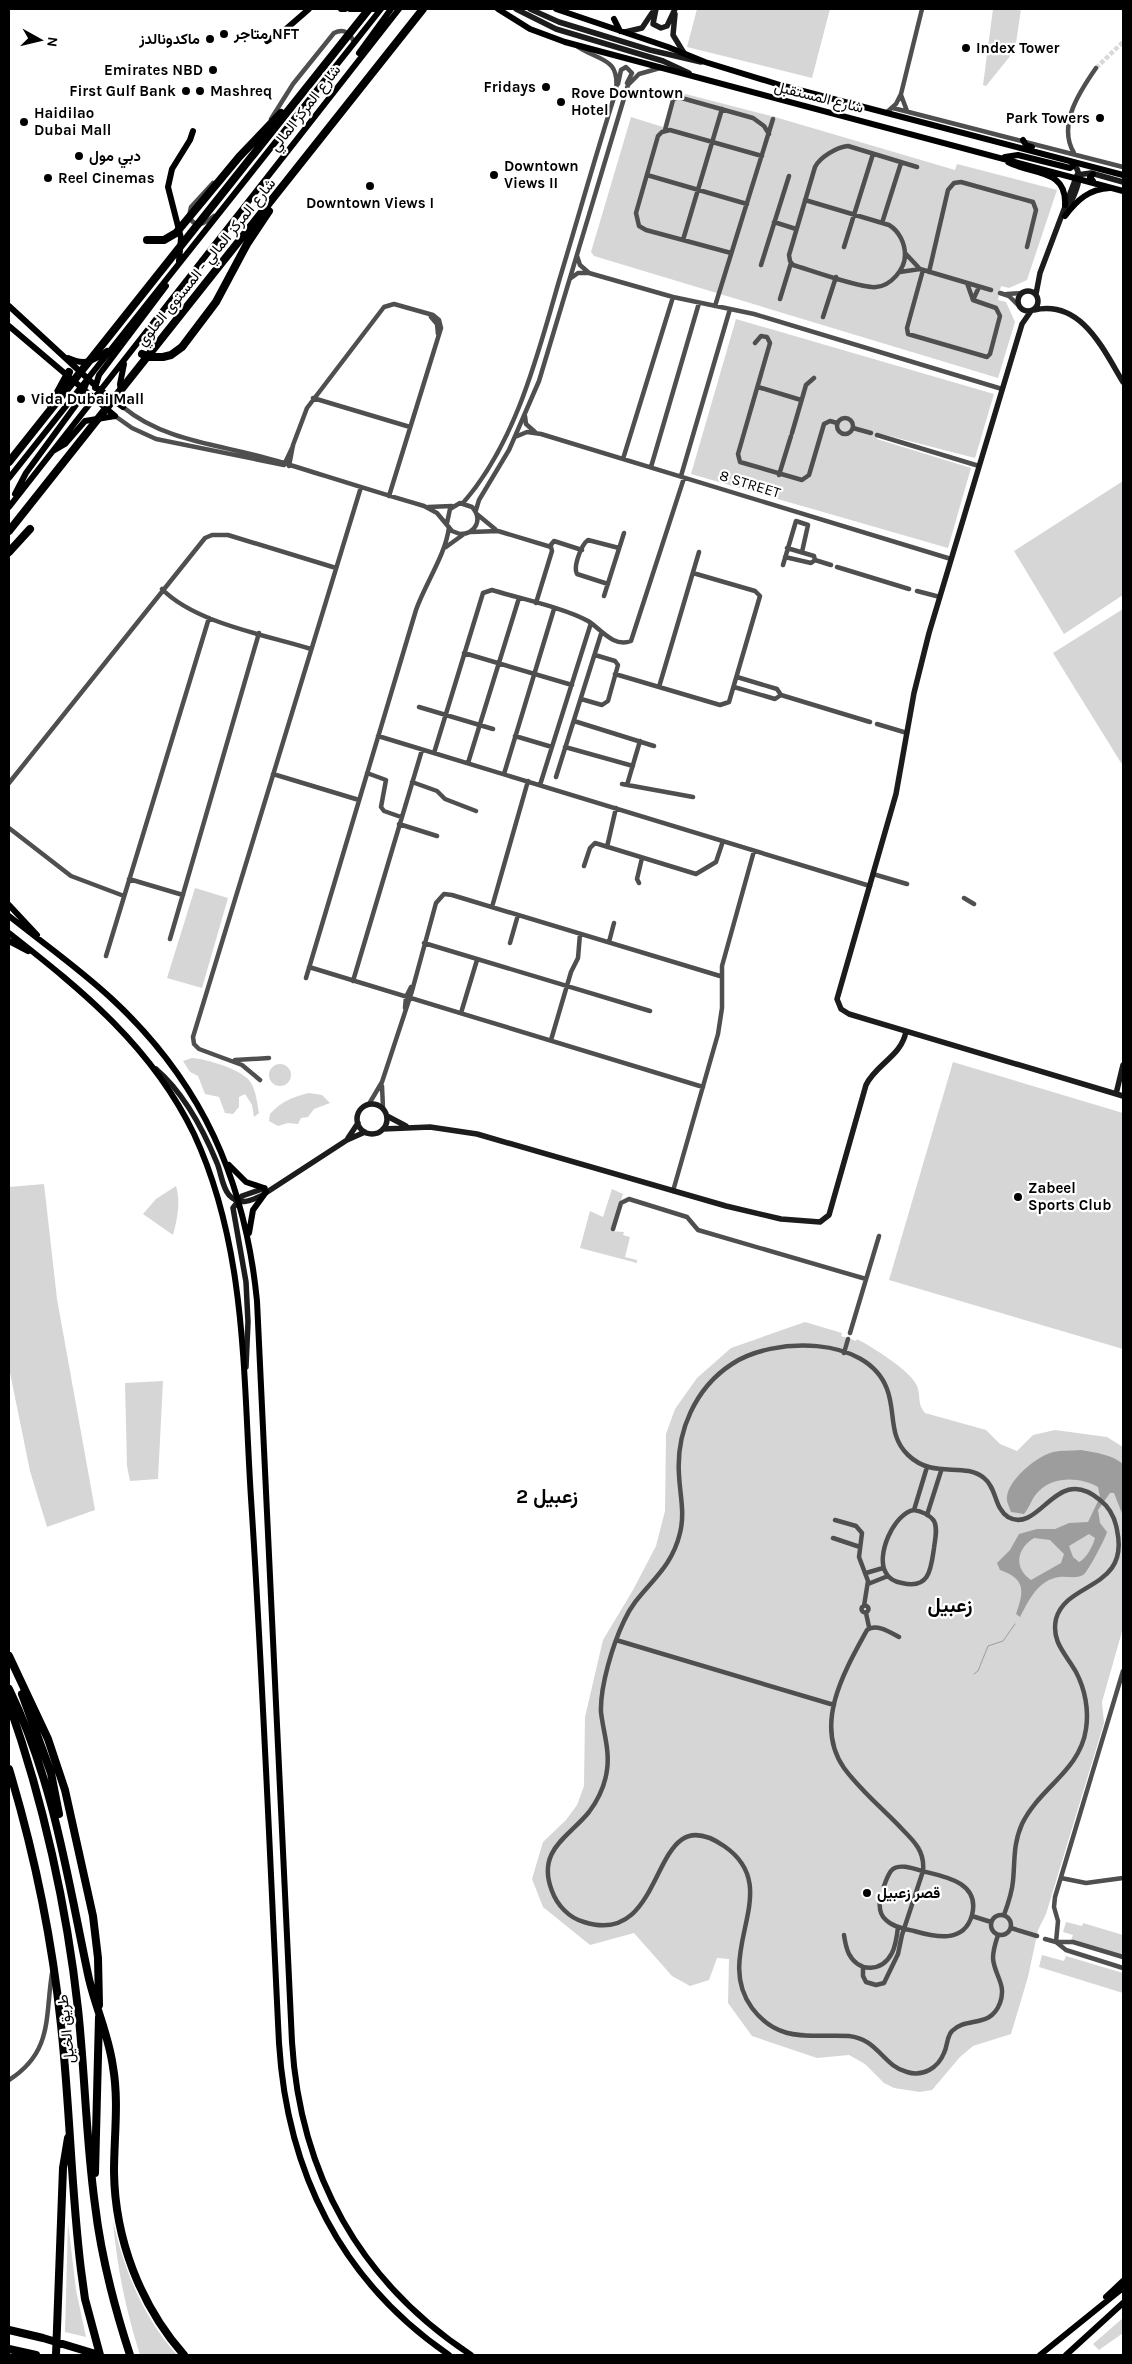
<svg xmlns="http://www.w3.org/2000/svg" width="1132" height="2364" font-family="Karla,Vazirmatn,sans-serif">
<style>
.green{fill:#d6d6d6}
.water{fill:#9d9d9d;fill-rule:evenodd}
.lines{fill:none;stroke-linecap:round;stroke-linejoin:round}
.stream{stroke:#9d9d9d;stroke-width:1}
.street-tunnel{stroke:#d9d9d9;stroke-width:4.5;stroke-dasharray:4.5 2;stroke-linecap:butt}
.street{stroke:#4f4f4f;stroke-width:4.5}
.secondary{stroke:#1c1c1c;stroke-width:5.5}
.primary{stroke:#000;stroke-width:6}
.highway{stroke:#000;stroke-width:8}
.poi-dot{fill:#000;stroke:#fff;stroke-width:2}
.labels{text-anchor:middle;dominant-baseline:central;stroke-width:4.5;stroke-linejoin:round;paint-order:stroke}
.poi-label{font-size:15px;font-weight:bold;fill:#000;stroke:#fff;text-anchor:start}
.street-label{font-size:15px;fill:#000;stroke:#fff}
.district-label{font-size:20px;font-weight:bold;fill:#000;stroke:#fff}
</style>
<rect width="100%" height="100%" fill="#fff"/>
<path class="green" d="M697,9H830L812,78L687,47Z
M993,9H1021L1015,50L986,86L983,85Z
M674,91L775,117L955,170L957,164L1057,190L1027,280L1009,288L1001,286L998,300L1006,302L1015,322L998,378L594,256L591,252L631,117L663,127Z
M736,319L994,394L975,458L878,433L877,439L971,468L948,548L691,474Z
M1123,481V595L1064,634L1014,551Z
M1123,609V766L1053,653Z
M195,888L228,898L202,988L167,978Z
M192,1058C206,1059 237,1068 248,1079C256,1087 257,1103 259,1113L254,1117L252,1105L245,1094L239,1097V1107L233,1114L225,1113L219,1097L205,1094L198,1076L190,1072L183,1061Z
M953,1062L1123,1113V1349L889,1280Z
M269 1075a11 11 0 1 1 22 0a11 11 0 1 1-22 0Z
M309,1093L322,1095L330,1103L314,1109L308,1117L301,1118L298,1124L288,1123L278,1126L269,1121L270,1114C282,1101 292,1097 309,1093Z
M44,1184L57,1299L95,1510L47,1527L30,1471L9,1368V1187Z
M176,1186C181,1202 177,1220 173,1235L143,1214L156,1199Z
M612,1189L623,1194L611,1231L624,1232L623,1235L630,1237L625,1257L637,1260V1263L580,1248L590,1211L603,1217Z
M805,1322L842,1333L841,1336L856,1341L857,1339C872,1347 908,1369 916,1384C922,1395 916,1402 925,1413L986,1430L1000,1444L1017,1451L1033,1435L1055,1430L1107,1437L1123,1447V1628L1102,1702L1104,1723L1046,1914L1038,1930L1028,1977L1011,2034L973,2046L960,2057L932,2090L920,2092L894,2088L884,2083L865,2064L849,2055L817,2058L752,2036L728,2003L729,1959L717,1958L709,1980L690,1986L672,1976L634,1933L590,1945L543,1907L532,1879L543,1842L566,1820L577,1805L584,1786L585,1717L603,1640L633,1590L656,1546L665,1511L666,1434L675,1409L697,1378L731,1348Z
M163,1381L158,1479L130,1481L127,1466L125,1383Z
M1066,1922L1082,1926L1083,1923L1123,1935V1955L1071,1940L1073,1935L1063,1932Z
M1042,1955L1064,1961L1066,1956L1123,1973V1993L1039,1967Z
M113,2221C124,2270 143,2317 177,2355H140C126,2311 117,2268 113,2221Z
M68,2222L76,2290L86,2337L65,2332Z
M1123,2318V2333L1099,2350L1093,2344Z"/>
<path class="water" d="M1081,1450C1096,1453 1111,1454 1123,1464V1516L1114,1493H1110L1098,1510L1100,1523L1107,1532C1106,1537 1087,1574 1083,1575C1076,1579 1067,1576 1059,1577C1038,1580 1029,1600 1020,1617L1016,1614C1024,1591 1026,1579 1000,1570L997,1563L1010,1550L1019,1534L1037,1529H1055L1069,1523L1088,1522L1100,1497L1098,1487C1080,1477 1054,1476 1039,1491C1032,1497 1030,1507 1024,1514L1011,1512C1010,1508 1006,1502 1007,1497C1008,1480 1037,1456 1053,1452C1062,1450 1072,1451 1081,1450ZM1089,1534L1095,1538C1093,1546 1086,1559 1079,1562L1073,1557L1069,1546ZM1034,1538L1050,1540L1064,1554L1061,1563L1031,1580C1013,1568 1017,1548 1034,1538Z"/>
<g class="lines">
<path class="stream" d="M974,1674L978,1671L988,1646L1003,1641L1015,1624"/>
<path class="street-tunnel" d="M1096,68L1123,42
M880,1899L884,1886"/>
<path class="street" d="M618,84L621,70L626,67L632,73L627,83
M901,95L907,111
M893,108L1123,167
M886,113L896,104L901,94L922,9
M271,119L293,84L334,33C344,28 351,33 354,43
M665,130L673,100L678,97L753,118L764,126L769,134
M1074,153C1057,125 1080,91 1096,68
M647,175L747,204
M213,183L191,207L189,216C195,230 205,223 214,216
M805,200L889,225C899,231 905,243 905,255C905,269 891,286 876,287C862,289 810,270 793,265L790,261L789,255L815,167C820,157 837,147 848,146L917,167
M774,222L796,229
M882,223L901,163
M683,240L722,109
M844,247L873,154
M731,253L646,230L639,226L636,213L658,136L662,132L670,130L762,156
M906,254L919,268
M577,256L580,265L588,272
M761,265L789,176
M923,270L907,328L908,334L987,357L990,354L1000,316L996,308L973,300L967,283
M900,272L920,269L991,290
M929,272L948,190L954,183L961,182L1033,202L1036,210L1027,247
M571,278L578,273H589L673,297L754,314L1002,389
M1000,293L1009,296L1019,306
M1007,294L1022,293
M780,299L791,263
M973,300L979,287
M715,306L773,119
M431,317L437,324L438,334
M823,317L836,277
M755,343L761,336L767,337L770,343L738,454L740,462L802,480L809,475L824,424L830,421L837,423
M758,387L801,400
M313,398L410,427
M123,407C166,443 226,445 277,461C326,476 375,492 424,506L437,513L452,531L460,534C476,534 483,519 472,507L460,503L450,509L447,523
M115,416L132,428L156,439L284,465
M525,416L526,424L535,432
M837 426a8 8 0 1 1 16 0a8 8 0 1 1-16 0Z
M853,428L871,433
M792,433L806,385L814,378
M877,435L979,466
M515,437L527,432L541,434L951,559
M623,459L673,297
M284,465L293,446
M289,466L293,445L307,408L384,307L394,304L433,315L439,320L441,328L389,496
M651,467L699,303
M779,475L791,436
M681,476L730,309
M463,503C516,442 537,357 559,281C578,218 596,154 616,91C620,57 599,61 578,47
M428,507L452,506
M476,510L479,500L509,450L539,381L628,85L639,74L660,68
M478,515L495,529
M471,532L498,531L551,547L552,551L536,603
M550,546L554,541L582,550
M446,547L464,534
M785,557L811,563L815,560L814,556L787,548
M815,560L831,565
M783,565L796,521L808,525L802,552
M837,567L909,589
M608,584L577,574C573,567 581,545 588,540L619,548
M162,589C195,623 266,635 311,649
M917,591L940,597
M604,596L624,533
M464,653L572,685
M615,674L720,705L729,702L760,596L755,591L693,573
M659,687L699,552
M734,687L775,699L781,695L777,689L737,677
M781,695L870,722
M581,699L602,705L608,701L618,665L615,661L595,655
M419,707L493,729
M574,721L654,746
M877,724L907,733
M378,736L870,886
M515,736L552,747
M565,747L633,766
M434,753L483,593L492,590C518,598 565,608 588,621C600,628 613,648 631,641L684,478
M468,763L519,598
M367,773L386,780L381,807L384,811L401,817
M273,774L359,800
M504,774L554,609
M556,777L601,634
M412,782L437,791L445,799L476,811
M9,783L205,538L212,535H228L336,568
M622,784L693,797
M540,785L591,623
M627,785L640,741
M399,824L437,836
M9,828L71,876L124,896
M607,847L616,808
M584,866L590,848L595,843L696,874L716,862L723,841
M873,874L907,884
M129,879L183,895
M639,883L637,879L642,858
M964,898L974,904
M492,907L528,781
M170,939L259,633
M609,942L614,923
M424,943L650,1011
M510,943L518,915
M106,956L209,618
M309,967L703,1087
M306,978L416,610C425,584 446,554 449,527
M353,981L422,750
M405,1008L406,997L411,987
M461,1013L477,960
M551,1040L571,972L578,958L580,934
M235,1060L269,1058
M260,1080L242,1065L199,1049L194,1044L193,1037L361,487
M382,1086L383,1108
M369,1104L382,1082L412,991L436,903L444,894L452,895L720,976
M673,1191L718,1034L722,1008V966L754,851
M613,1229L621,1203L629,1199L687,1217L698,1230L866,1279
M850,1333L879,1236
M844,1353L848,1339
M914,1510C921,1511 930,1515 934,1521C938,1529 935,1539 934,1548C931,1568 930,1590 902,1583C896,1582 889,1579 886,1573C875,1556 894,1513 914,1510Z
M914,1510L927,1467
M927,1515L941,1471
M835,1520L856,1526L862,1533L859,1557L868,1581L864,1606
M833,1538L860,1547
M866,1573L883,1568
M868,1584L888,1576
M861.5 1609a3.5 3.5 0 1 1 7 0a3.5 3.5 0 1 1-7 0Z
M866,1613L869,1627
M616,1640L834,1705
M1061,1878L1086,1883L1123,1878
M880,1899C879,1907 880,1915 886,1920C893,1927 905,1929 914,1931C935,1937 964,1944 972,1915C980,1884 948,1877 926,1872C917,1870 901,1863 893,1869C888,1873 886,1881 884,1886
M991 1925a10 10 0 1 1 20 0a10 10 0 1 1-20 0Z
M972,1916L991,1922
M1011,1928L1037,1936
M844,1935C845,1942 846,1948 849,1954C859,1973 882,1972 892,1953C896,1945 897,1936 898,1927
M998,1935C996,1941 993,1952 993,1958C994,1975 1007,1984 1000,2003C990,2029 967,2016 952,2031C946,2038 948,2045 944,2053C938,2068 923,2077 907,2072C883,2066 878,2039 849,2036C811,2034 779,2044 752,2008C711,1952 787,1889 724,1846C647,1793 671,1950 584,1922C569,1918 557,1905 552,1891C536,1850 569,1837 589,1812C598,1800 605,1785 607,1770C610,1750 603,1731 601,1712C600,1686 613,1644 624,1621C639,1587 670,1575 680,1533C685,1513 680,1495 679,1475C676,1432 695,1388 732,1364C772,1337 867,1335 887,1389C896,1412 888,1436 908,1455C934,1480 963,1461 984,1478C997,1488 994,1508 1008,1517C1040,1535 1056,1462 1100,1500C1109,1507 1115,1518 1117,1530C1130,1590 1066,1581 1056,1619C1051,1642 1066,1654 1076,1672C1085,1689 1089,1710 1086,1729C1080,1771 1039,1788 1022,1824C1013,1844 1015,1861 1013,1881C1012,1893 1008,1904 1004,1915
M1045,1939L1056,1942H1073L1123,1957
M1056,1942L1058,1921L1054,1907L1055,1897L1123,1671
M1056,1942L1066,1950L1123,1968
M863,1967V1976L866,1982L876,1985L884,1983L898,1954L902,1935L923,1871C925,1852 915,1842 902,1829C883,1809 860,1790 844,1768C813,1724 845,1670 867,1630C876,1623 890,1632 899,1637
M9,2080C53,2052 45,2017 52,1973"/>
<path class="secondary" d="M516,9L556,29L663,61L689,73
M530,9L559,22L650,50L701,62
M656,9L653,24L661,28L667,26L675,9
M675,14L673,35L684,53
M625,32L642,28L652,13
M1067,212C1073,195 1088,175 1071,162
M1018 301a10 10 0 1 1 20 0a10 10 0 1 1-20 0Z
M1036,294L1040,273L1077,175L1091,173L1123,182
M1034,310C1081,299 1103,349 1123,382
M1031,311L1022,324L929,633L914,693L896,794L837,999L841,1009L849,1014L1123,1096
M156,1069C184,1093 203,1129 217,1163C221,1172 222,1187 229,1195C239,1206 250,1201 261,1196L347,1140L365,1132
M1116,1094L1123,1065
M357 1119a15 15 0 1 1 30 0a15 15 0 1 1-30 0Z
M387,1116L406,1126
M383,1129L430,1127L477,1134L726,1206L781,1219L820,1222L829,1215L866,1085C876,1064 902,1056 906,1031
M348,1138L358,1123
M246,1367L248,1322L246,1282L233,1208L242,1196L265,1188"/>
<path class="primary" d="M341,9H345
M350,9H376
M498,9L530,29L565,42L1123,191
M556,9L668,47L705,62L780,85L1123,175
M614,19L620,31
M267,41L286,29L309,9
M359,53L391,9
M1023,140L1026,145L1032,147
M1005,157L1018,155L1070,168L1073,166L1072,162
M1008,162C1032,175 1067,168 1065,205
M1093,181L1090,177L1093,174
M1065,216C1077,200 1089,189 1110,188
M179,261L181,238L168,187L172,169L190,140L193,131
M9,306L100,390L123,407
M9,326L115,416
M68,358C85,366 93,361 107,351
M95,388L99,375L166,286
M123,407L120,384L124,364
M53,451L65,444L85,421L115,416
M9,478L381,9
M15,494L26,473L81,398L87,381
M9,507L399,9
M9,905L37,935
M9,916C44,944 80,969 113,1000C202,1083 245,1180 257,1301L292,2042C300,2174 360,2282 471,2355
M9,933C83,991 152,1047 194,1134C247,1248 243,1375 251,1498C263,1680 270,1862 279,2043C287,2172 341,2281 449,2355
M9,941L28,951
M229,1165L246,1182L264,1188
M249,1233L253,1210L266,1192
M1106,2297L1123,2281
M1040,2355L1123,2288
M1066,2355L1123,2303"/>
<path class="highway" d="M147,240H164L176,233L239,157L281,113
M142,354L150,357H163L171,355L182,347L216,302L247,244L269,211
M51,405L69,372
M9,462L369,9
M9,531L423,9
M9,552L30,529
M9,1656L48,1739L65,1790L93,1916L98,1958L99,2005
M9,1689C54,1781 68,1881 89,1979C96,2009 109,2036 113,2067C119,2102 114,2136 114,2172C115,2239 140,2305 184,2355
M22,1694L51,1773L59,1814
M9,1704C43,1800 67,1908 78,2009C85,2074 86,2140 95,2205C101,2256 114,2306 130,2355
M9,1769C34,1852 52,1939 61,2025C70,2107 71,2189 81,2270L85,2299L100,2355
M95,2173L99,2017
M9,2330L43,2338L99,2355
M9,2349L36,2355
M56,2355L63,2168L68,2138"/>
</g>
<g class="poi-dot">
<circle cx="224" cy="34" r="5"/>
<circle cx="210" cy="39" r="5"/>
<circle cx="966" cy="48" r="5"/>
<circle cx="213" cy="70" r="5"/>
<circle cx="546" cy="87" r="5"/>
<circle cx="186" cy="91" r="5"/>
<circle cx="200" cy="91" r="5"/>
<circle cx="561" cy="102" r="5"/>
<circle cx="1100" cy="118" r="5"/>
<circle cx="24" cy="122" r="5"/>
<circle cx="79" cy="156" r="5"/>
<circle cx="494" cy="175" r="5"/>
<circle cx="48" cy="178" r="5"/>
<circle cx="370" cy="186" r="5"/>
<circle cx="21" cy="399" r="5"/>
<circle cx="1018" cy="1197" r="5"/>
<circle cx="867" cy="1893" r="5"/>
</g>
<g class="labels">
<g class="poi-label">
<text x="234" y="34">متاجر NFT</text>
<text x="200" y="39" text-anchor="end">ماكدونالدز</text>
<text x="976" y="48">Index Tower</text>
<text x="203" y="70" text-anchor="end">Emirates NBD</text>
<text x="536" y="87" text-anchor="end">Fridays</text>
<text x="176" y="91" text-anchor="end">First Gulf Bank</text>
<text x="210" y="91">Mashreq</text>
<text x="571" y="93">Rove Downtown<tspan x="571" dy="17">Hotel</tspan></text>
<text x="34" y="113">Haidilao<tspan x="34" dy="17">Dubai Mall</tspan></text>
<text x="1090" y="118" text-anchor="end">Park Towers</text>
<text x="89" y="156">دبي مول</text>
<text x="504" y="166">Downtown<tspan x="504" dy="17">Views II</tspan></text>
<text x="58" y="178">Reel Cinemas</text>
<text x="370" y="203" text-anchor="middle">Downtown Views I</text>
<text x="31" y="399">Vida Dubai Mall</text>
<text x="1028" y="1188">Zabeel<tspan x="1028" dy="17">Sports Club</tspan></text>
<text x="877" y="1893">قصر زعبيل</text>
</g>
<g class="street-label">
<text transform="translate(819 97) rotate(14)">شارع المستقبل</text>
<text transform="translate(305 108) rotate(-52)">شارع المركز المالي</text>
<text transform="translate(206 262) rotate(-51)">شارع المركز المالي - المستوى العلوي</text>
<text transform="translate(750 484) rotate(17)">8 STREET</text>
<text transform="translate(66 2029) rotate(-96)">طريق الخيل</text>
</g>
<g class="district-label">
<text x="547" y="1496">زعبيل 2</text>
<text x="950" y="1605">زعبيل</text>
</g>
</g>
<rect width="1132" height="2364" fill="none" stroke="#000000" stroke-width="20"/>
<g transform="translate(40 40) rotate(98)" stroke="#ffffff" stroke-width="4" paint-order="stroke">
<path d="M0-4L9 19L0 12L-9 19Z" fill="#000000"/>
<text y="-8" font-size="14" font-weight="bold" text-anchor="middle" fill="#000000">N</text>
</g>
</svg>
